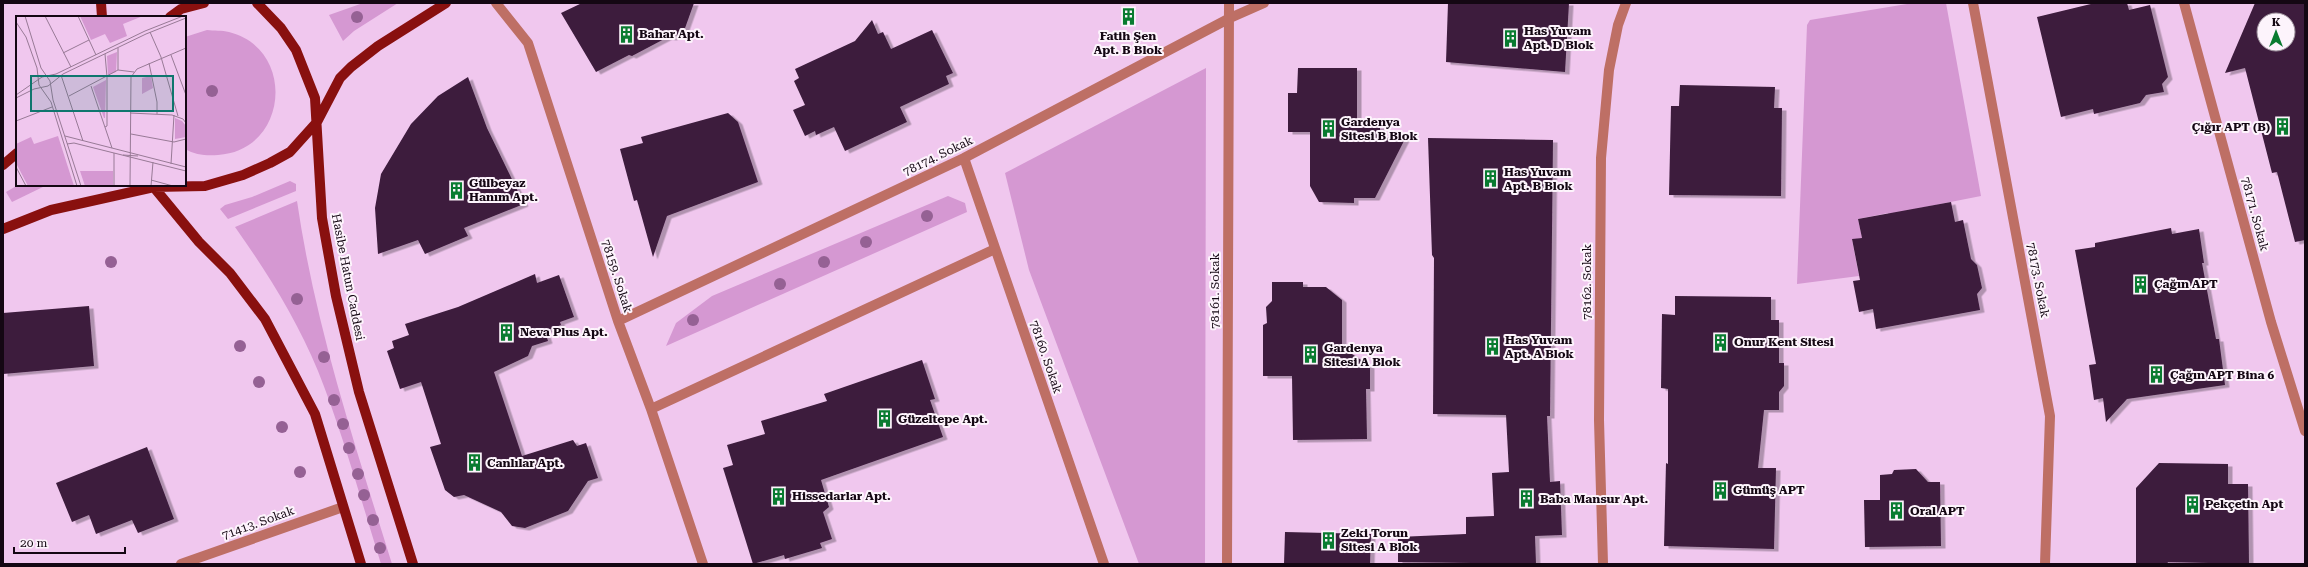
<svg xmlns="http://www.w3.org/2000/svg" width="2308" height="567" font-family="'Roboto Serif',serif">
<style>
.green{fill:#d598d2}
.building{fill:#3c1c3c;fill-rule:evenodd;filter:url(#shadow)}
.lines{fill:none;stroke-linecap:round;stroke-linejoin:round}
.minor{stroke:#be6f65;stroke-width:10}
.major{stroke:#89100f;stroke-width:10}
.tree{fill:#956194}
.labels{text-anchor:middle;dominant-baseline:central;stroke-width:4;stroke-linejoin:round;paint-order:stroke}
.poi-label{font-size:12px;font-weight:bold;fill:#140713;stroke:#fdf4fc;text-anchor:start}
.street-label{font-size:12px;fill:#140713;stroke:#fdf4fc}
.inset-road{fill:none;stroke:#987a96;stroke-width:1}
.view{fill:#0f766e;fill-opacity:0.15;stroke:#0f766e;stroke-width:2}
.inset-edge{fill:none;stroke:#140713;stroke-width:2}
</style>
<defs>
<filter id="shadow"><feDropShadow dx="4.5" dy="2.5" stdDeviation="0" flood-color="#0004"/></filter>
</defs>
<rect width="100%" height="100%" fill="#f0c7ee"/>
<path class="green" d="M363,3H398L354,31L343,41L329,15Z
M1913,3H1946L1981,196L1920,208L1891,227L1888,213L1858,219L1862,238L1852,240L1859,276L1797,284L1807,25L1810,20Z
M207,30C214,31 222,30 229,32C297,49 288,151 218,155C207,156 195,155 185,149V37Z
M1206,68L1205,564H1139L1029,270L1005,173Z
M290,181L296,184V191L228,219L220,209L225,205L252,197Z
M18,185H47L12,202L6,192Z
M948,196L965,203L967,212L666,346L676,323L712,296Z
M297,201C315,325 355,445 392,564H381C361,500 343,434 318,371C297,320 267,272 235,227Z"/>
<path class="building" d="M582,3H694L684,31L672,38L668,37L632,56L629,55L596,72L561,13Z
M1448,3H1569L1565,72L1446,62Z
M2095,3H2127L2129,10L2150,5L2168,77L2162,84L2164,92L2146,95L2140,103L2094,114L2093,109L2061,117L2037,17Z
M2255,3H2305V240L2295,242L2277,172L2272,173L2245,68L2225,73ZM2264,20H2288V44H2264Z
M872,20L878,34L883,32L891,49L932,30L953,73L946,76L949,84L900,107L907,122L845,151L834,127L816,135L815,131L805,136L793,110L805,105L794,81L799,78L795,69L855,41Z
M1298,68H1357V126H1380V138L1406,137L1375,198H1354V203L1319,202L1310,186V132H1288V93H1297Z
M468,77L487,128L524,204L464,228L468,236L425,254L418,240L378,254L375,208L381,174L411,124L438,96Z
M1680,85L1775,87L1774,108H1782L1781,196L1669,195L1671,106H1679Z
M728,113L738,122L758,182L667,216L653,257L637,200L634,201L620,149L643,143L641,137Z
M1428,138L1553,140L1550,416H1547L1550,482L1560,481L1562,535L1535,536L1536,564L1398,562V537L1466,534V517L1494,516L1492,473L1509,472L1506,415L1433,414L1434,258L1432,255Z
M1951,202L1955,222L1963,220L1971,259L1977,265L1982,288L1977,294L1980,310L1876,329L1873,309L1859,312L1853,281L1860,280L1852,239L1862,238L1858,219Z
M2171,228L2172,234L2199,229L2204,263H2202L2216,339H2219L2225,385L2127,399L2106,422L2103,398L2094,400L2089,365L2096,364L2075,250L2095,247V243Z
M535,274L537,283L559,275L574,317L560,322L561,325L545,331L548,341L532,346L528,356L494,372L522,456L573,440L577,446L586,443L598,478L588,481L568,511L525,528L512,526L501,512L464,495L454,497L445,490L430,447L441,444L421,382L400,389L387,351L394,348L392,341L409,335L405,324L458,307Z
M1272,282H1303V287H1326L1342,300V352H1349L1370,366V389H1366L1367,439L1293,440L1292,376H1263V325L1267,323L1266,307L1272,301Z
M1675,296L1771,297V320H1779V363H1784V386L1779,392V410H1764L1758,468H1776L1774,549L1664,546L1666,463L1668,464V389L1661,388L1662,314L1675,315Z
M89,306L94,366L3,374V313Z
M922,360L935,399L930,400L943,437L821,480L829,507L823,512L832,539L820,543L822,548L785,559L784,555L753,564L723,468L733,465L727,445L765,434L761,421L827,401L824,394Z
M147,447L174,519L138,533L132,520L96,534L89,515L72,522L56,483Z
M2159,463L2228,464V484H2248L2249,564L2168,562L2167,564H2136V488Z
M1916,469L1928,482H1940L1941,546L1865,547L1864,500H1880V475L1892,474L1894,470Z
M1285,532L1371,534L1370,564H1284Z"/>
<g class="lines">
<path class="minor" d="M496,3L528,43L618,321L651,409L703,564
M1973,3L2050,416L2045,564
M2184,3L2271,322L2305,431
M964,158L1104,564
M618,321L964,158L1230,18L1264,3
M651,409L995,249
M181,564L343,507
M1227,564L1229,3
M1603,564L1599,420L1601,158L1609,70L1618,25L1626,3"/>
<path class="major" d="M101,3L102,17
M257,3L281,28L296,50L315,98L322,218L336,296L359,392L413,564
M170,17L181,9L204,3
M3,165L17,153
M152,185L199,242L230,273L265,319L315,414L361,564
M3,229L51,210L154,187L205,186L243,175L270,163L290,152L317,122L340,78L351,67L378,46L446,3"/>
</g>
<g class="tree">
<circle cx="357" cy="17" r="6"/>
<circle cx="212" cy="91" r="6"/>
<circle cx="927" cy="216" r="6"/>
<circle cx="866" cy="242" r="6"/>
<circle cx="111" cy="262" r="6"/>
<circle cx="824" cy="262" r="6"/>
<circle cx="780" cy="284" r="6"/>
<circle cx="297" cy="299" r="6"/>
<circle cx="693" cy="320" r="6"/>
<circle cx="240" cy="346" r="6"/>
<circle cx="324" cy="357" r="6"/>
<circle cx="259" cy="382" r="6"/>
<circle cx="334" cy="400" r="6"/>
<circle cx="343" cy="424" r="6"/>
<circle cx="282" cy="427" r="6"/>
<circle cx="349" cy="448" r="6"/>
<circle cx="300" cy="472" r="6"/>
<circle cx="358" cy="474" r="6"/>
<circle cx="364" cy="495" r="6"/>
<circle cx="373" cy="520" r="6"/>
<circle cx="380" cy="548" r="6"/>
</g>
<defs>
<symbol id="building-bare" viewBox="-9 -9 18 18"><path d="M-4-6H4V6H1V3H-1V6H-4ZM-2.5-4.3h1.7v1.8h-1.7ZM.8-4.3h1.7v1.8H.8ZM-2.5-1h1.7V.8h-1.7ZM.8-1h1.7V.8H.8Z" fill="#097b30" stroke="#fdf4fc" stroke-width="2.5" paint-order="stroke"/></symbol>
</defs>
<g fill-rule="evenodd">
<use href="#building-bare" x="1116" y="4" width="25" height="25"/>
<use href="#building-bare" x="614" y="22" width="25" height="25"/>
<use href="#building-bare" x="1498" y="26" width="25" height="25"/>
<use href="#building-bare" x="2270" y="114" width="25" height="25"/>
<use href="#building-bare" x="1316" y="116" width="25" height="25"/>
<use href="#building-bare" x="1478" y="166" width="25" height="25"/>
<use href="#building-bare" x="444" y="178" width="25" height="25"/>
<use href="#building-bare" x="2128" y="272" width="25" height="25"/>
<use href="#building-bare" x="494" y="320" width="25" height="25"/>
<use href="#building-bare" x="1708" y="330" width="25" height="25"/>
<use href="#building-bare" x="1480" y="334" width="25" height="25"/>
<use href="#building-bare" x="1298" y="342" width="25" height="25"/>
<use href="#building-bare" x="2144" y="362" width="25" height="25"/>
<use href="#building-bare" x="872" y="406" width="25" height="25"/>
<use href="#building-bare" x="462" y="450" width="25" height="25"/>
<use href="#building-bare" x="1708" y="478" width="25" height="25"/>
<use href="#building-bare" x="766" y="484" width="25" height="25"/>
<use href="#building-bare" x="1514" y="486" width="25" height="25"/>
<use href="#building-bare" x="2180" y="492" width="25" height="25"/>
<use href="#building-bare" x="1884" y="498" width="25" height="25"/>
<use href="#building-bare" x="1316" y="528" width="25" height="25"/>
</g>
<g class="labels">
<g class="poi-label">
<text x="1524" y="31">Has Yuvam<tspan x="1524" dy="14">Apt. D Blok</tspan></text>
<text x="639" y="34">Bahar Apt.</text>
<text x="1128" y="36" text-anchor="middle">Fatih Şen<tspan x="1128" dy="14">Apt. B Blok</tspan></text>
<text x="1341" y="122">Gardenya<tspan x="1341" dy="14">Sitesi B Blok</tspan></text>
<text x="2270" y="127" text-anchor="end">Çığır APT (B)</text>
<text x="1504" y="172">Has Yuvam<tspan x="1504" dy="14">Apt. B Blok</tspan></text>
<text x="469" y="183">Gülbeyaz<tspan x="469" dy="14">Hanım Apt.</tspan></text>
<text x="2154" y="284">Çağın APT</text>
<text x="520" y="332">Neva Plus Apt.</text>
<text x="1505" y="340">Has Yuvam<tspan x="1505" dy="14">Apt. A Blok</tspan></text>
<text x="1734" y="342">Onur Kent Sitesi</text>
<text x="1324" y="348">Gardenya<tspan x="1324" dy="14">Sitesi A Blok</tspan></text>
<text x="2170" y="375">Çağın APT Bina 6</text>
<text x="898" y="419">Güzeltepe Apt.</text>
<text x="487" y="463">Canlılar Apt.</text>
<text x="1733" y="490">Gümüş APT</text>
<text x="792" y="496">Hissedarlar Apt.</text>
<text x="1540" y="499">Baba Mansur Apt.</text>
<text x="2205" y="504">Pekçetin Apt</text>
<text x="1910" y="511">Oral APT</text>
<text x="1341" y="533">Zeki Torun<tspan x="1341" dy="14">Sitesi A Blok</tspan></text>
</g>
<g class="street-label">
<text transform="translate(938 156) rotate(-26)">78174. Sokak</text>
<text transform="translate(2255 214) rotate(75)">78171. Sokak</text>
<text transform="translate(617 276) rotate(72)">78159. Sokak</text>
<text transform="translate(348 277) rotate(79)">Hasibe Hatun Caddesi</text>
<text transform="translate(2038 280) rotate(79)">78173. Sokak</text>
<text transform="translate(1587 282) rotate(-90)">78162. Sokak</text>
<text transform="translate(1215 291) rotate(-90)">78161. Sokak</text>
<text transform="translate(1046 357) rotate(71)">78160. Sokak</text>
<text transform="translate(258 523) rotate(-20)">71413. Sokak</text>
</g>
</g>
<g transform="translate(16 16)">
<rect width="170" height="170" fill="#f0c7ee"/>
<path d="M64,0H127L107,8L111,20L94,27L89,18L75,24ZM101,36L100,56L92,59L91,40ZM135,60L137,72L126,78V62ZM90,64L89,102H88L77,71ZM159,102L166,105L170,110V121L159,123ZM42,120L58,170H12L0,147V128L15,121L18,128ZM64,155H97V170H69Z" fill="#d598d2"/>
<path class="inset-road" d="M9,0L25,52L34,65L37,84L65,170M29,0L55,51M62,0L80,39M0,6L10,21L21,52L23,69L35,86L61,170M134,16L145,41L162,100M102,32V54M47,37L73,24M155,39L170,79M133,47L141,86V98M45,59L67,125M75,70L96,132M0,79L26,61L40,58L129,15L167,0M53,80L102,54L118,56M0,82L18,73L32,70L47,58L130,18L170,2M114,97L156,99L167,103L170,107M0,105L36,91M89,111L91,110V61L89,38M115,118L158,126L170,123M49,120L170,151M51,128L58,127L170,155M107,139L122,140M155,148L158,99M0,151L10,170M135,164L157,170M98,170V137M114,170L115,61L121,53L170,32M135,170L137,146"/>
<path class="view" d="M15,60H157V95H15Z"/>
<rect width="170" height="170" class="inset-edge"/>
</g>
<rect width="2308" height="567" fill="none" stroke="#140713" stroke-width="8"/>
<g transform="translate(2276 32)"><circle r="19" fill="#fdf4fc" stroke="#a0959f"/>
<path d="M0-3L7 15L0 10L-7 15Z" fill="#097b30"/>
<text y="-6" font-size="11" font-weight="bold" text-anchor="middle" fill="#140713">K</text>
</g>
<path d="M14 547v6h111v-6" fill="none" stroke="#140713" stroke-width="2"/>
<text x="20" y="547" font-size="12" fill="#140713" stroke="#fdf4fc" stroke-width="3" paint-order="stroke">20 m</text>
</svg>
